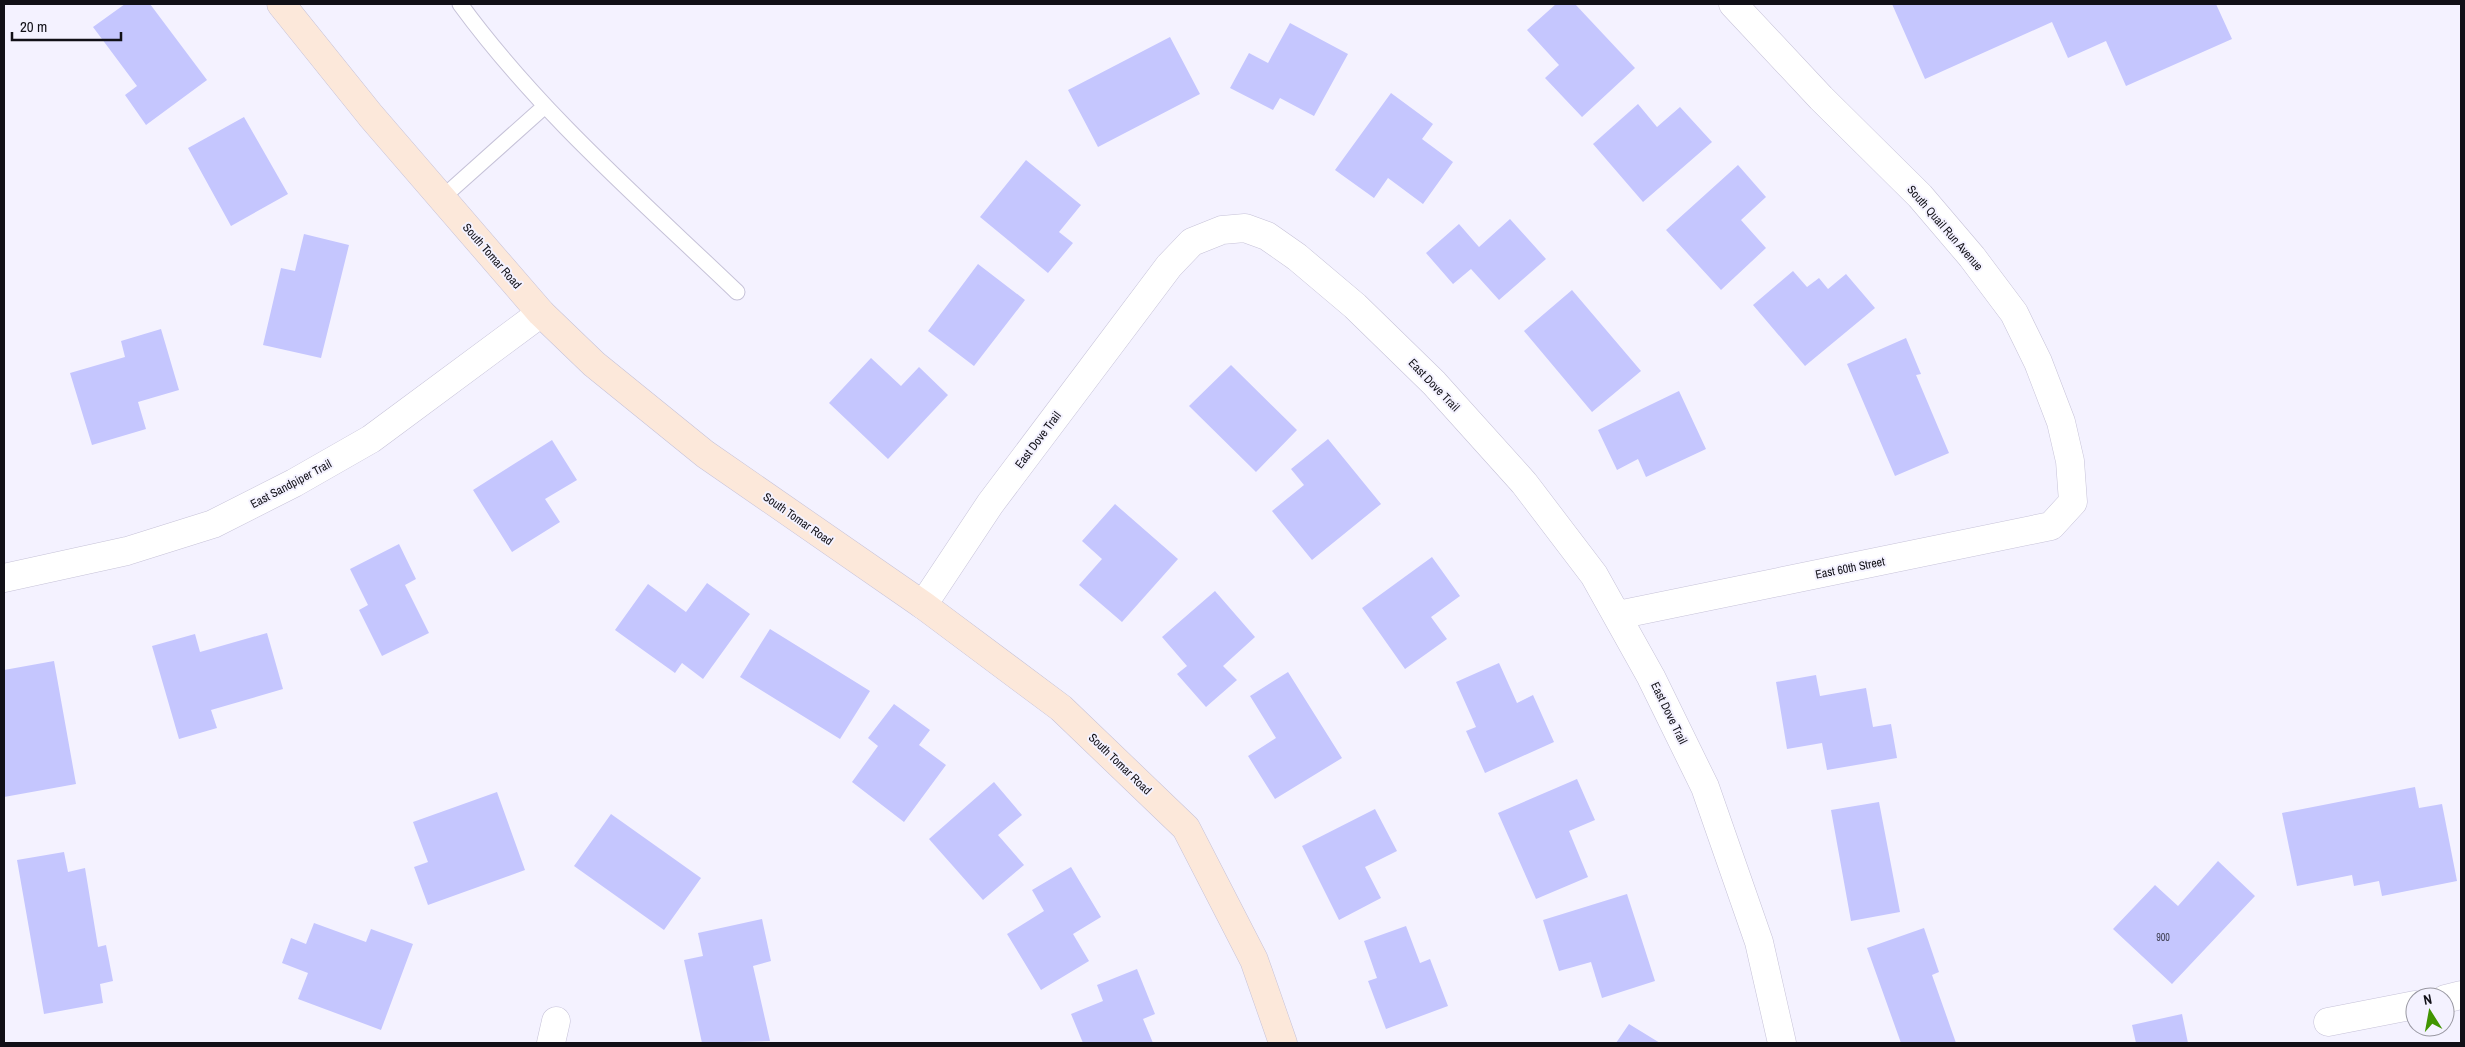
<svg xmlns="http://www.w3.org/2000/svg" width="2465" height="1047" font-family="'Archivo Narrow',sans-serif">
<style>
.building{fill:#c5c6fe}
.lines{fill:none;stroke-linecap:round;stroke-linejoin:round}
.lane-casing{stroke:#c6c2d8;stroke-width:17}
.street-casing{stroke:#c6c2d8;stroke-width:29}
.secondary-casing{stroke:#c6c2d8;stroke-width:29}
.lane{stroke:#fff;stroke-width:15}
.street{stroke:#fff;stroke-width:28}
.secondary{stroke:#fce8da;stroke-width:28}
.labels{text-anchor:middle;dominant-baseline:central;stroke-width:4;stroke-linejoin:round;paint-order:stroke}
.number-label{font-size:10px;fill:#3e3e51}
.street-label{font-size:12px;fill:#111017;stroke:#f4f2ff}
</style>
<rect width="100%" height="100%" fill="#f4f2ff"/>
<path class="building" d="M125,4H150L207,80L146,125L125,95L137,86L93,27Z
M1556,4H1575L1635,68L1582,117L1545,78L1559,65L1527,30Z
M1892,4H2216L2232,39L2126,86L2106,41L2068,58L2052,22L1925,79Z
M1290,23L1348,54L1314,116L1280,98L1273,110L1230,88L1249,53L1268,63Z
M1170,37L1200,94L1098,147L1068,90Z
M1391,93L1433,124L1422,139L1453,162L1423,204L1388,178L1374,198L1335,170Z
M1638,104L1657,127L1680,107L1712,142L1643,202L1593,144Z
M244,117L288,194L231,226L188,148Z
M1026,160L1081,205L1059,232L1073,243L1048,273L980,217Z
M1738,165L1766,197L1741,220L1766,248L1721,290L1666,230Z
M1510,219L1546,259L1499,300L1471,269L1453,284L1426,253L1459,224L1479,247Z
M304,234L349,245L321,358L263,345L281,268L295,271Z
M978,264L1025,300L974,366L928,331Z
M1793,271L1807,287L1819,278L1828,289L1846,274L1875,308L1805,366L1753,305Z
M1572,290L1641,371L1592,412L1524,331Z
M161,329L179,390L138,402L146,429L92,445L70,373L125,357L121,341Z
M1906,338L1921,374L1916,375L1949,453L1895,476L1847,364Z
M871,358L901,386L919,367L948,395L888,459L829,403Z
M1231,365L1297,430L1256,472L1189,406Z
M1679,391L1706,449L1646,477L1638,459L1617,470L1598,430Z
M1328,439L1381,504L1312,560L1272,511L1304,485L1291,469Z
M552,440L577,480L545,499L560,522L512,552L473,490Z
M1115,504L1178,559L1122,622L1079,585L1102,559L1082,541Z
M399,544L416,579L405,585L429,633L382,656L359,610L368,605L350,569Z
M1432,557L1460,596L1431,617L1447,639L1405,669L1362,608Z
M707,583L750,614L703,679L682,663L675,673L615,630L648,584L686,612Z
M1215,591L1255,637L1223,666L1237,680L1206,707L1177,674L1187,666L1162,637Z
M770,629L870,691L840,739L740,677Z
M267,633L283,689L211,710L217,728L179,739L152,646L195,634L200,652Z
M54,661L76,784L4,797V670Z
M1499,663L1517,703L1533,695L1554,742L1485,773L1466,731L1476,727L1456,682Z
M1288,672L1342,758L1275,799L1248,756L1276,738L1250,696Z
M1816,675L1820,696L1866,688L1873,727L1891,724L1897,758L1827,770L1822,743L1787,749L1776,682Z
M894,704L930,730L919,745L946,765L904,822L852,782L878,746L868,738Z
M1577,779L1595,820L1569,831L1588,877L1536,899L1498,813Z
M994,782L1022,815L998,835L1024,865L983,900L929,839Z
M2415,787L2419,808L2442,804L2457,881L2382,896L2379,881L2354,886L2352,875L2297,886L2282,813Z
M497,792L525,870L428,905L414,867L428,862L413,822Z
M1879,802L1900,912L1851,921L1831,810Z
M1375,809L1397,851L1365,867L1381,898L1339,920L1302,846Z
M611,814L701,878L664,930L574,866Z
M64,852L68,872L85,868L98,947L106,945L113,981L100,984L103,1003L44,1014L17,860Z
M2218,861L2255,896L2172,984L2113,929L2155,885L2178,906Z
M1071,867L1101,917L1073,934L1089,961L1041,990L1007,934L1044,911L1032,890Z
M1627,894L1655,981L1602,998L1591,962L1559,971L1543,920Z
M762,919L771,961L753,966L770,1041L702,1043L684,960L703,956L698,933Z
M314,923L366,942L371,929L413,944L381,1030L298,999L308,973L282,963L291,938L306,944Z
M1406,926L1420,963L1430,959L1448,1006L1386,1029L1368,981L1377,978L1364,941Z
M1924,928L1939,972L1932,975L1956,1043H1901L1867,948Z
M1137,969L1155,1014L1143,1019L1153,1043H1083L1071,1014L1103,1001L1097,985Z
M2182,1014L2188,1043H2136L2132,1025Z
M1629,1024L1660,1043H1616Z"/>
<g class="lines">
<defs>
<path id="lane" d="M460,4C539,112 641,200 737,292
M442,198L545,106"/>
<path id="street" d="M4,578L127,551L213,524L294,483L371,439L541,313
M923,605L990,504L1169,266L1192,242L1222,230L1245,228L1267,236L1297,257L1355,306L1434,383L1524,483L1594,575L1651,677L1705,787L1759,942L1782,1043
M1618,615L2051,526L2073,502L2070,461L2061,422L2038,362L2014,313L1972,257L1920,196L1821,98L1733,4
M2445,999L2461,995
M2328,1022L2415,1005
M551,1043L556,1021"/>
<path id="secondary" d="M281,4L371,116L541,313L594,364L705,454L923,605L1061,708L1186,828L1254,960L1283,1043"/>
</defs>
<use href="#lane" class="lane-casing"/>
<use href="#street" class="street-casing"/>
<use href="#secondary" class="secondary-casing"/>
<use href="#lane" class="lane"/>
<use href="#street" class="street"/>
<use href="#secondary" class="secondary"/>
</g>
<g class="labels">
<g class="number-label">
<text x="2163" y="937">900</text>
</g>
<g class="street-label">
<text transform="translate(1945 228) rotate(49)">South Quail Run Avenue</text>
<text transform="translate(492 256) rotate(49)">South Tomar Road</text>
<text transform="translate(1434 385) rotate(46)">East Dove Trail</text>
<text transform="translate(1038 440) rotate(-53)">East Dove Trail</text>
<text transform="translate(291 484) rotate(-28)">East Sandpiper Trail</text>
<text transform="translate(798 519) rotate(35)">South Tomar Road</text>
<text transform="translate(1850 568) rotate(-11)">East 60th Street</text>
<text transform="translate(1669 713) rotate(64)">East Dove Trail</text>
<text transform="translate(1120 764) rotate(44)">South Tomar Road</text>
</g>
</g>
<rect width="2465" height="1047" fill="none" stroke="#111017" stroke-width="10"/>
<g transform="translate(2430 1012) rotate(349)"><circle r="24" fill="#f4f2ff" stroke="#9998a2"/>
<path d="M0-4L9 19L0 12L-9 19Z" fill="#419501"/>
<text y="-8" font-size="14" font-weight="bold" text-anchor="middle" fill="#111017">N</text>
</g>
<path d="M12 32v8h109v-8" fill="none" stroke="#111017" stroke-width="2.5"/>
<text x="20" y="32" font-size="15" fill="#111017" stroke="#f4f2ff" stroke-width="4" paint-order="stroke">20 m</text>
</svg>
